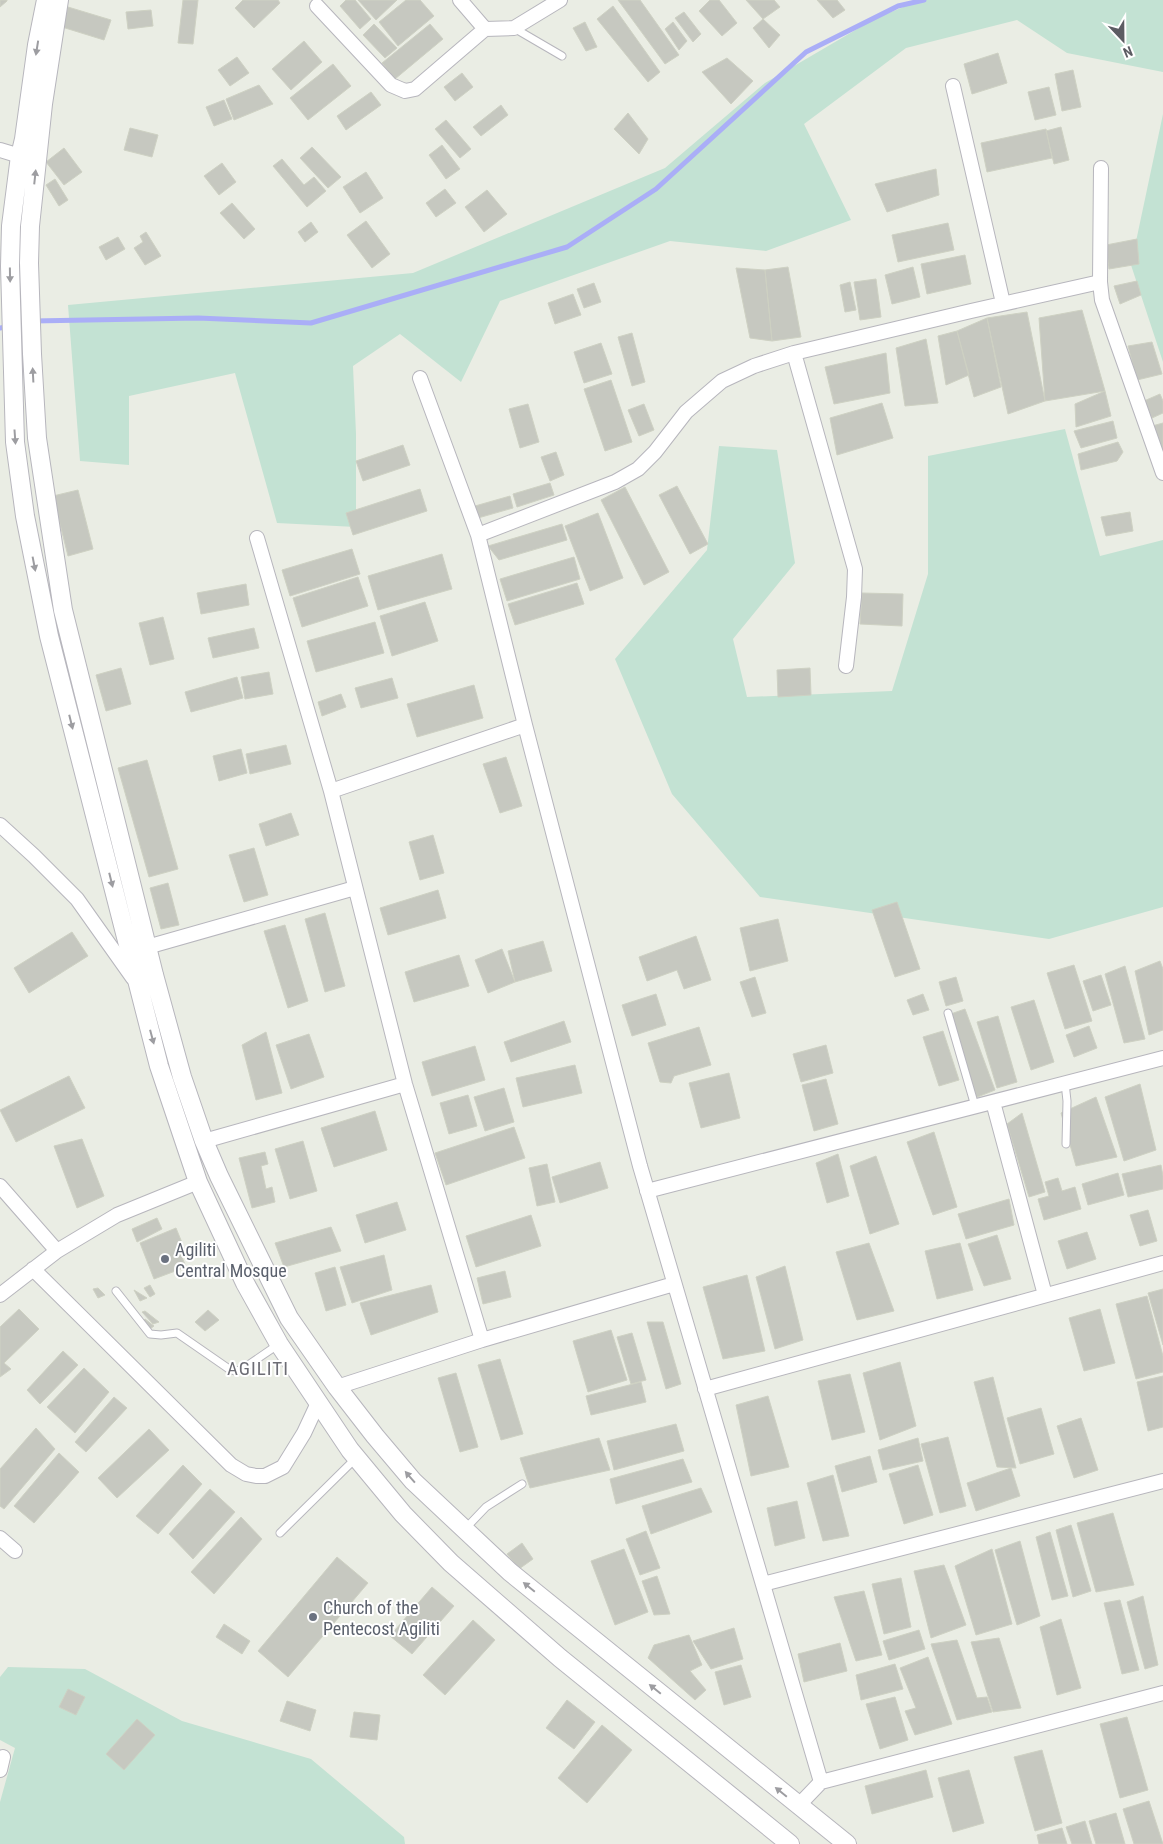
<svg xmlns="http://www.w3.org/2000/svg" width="1163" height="1844" font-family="'Roboto Condensed',sans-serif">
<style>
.green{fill:#c3e2d3}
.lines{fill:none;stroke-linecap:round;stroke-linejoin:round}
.stream{stroke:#aaaef7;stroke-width:5}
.building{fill:#c6c8c0;stroke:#ced1c3}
.service-casing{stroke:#b7b6bd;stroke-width:9}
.minor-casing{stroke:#b7b6bd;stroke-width:16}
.tertiary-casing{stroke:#b7b6bd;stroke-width:20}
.service{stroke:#fff;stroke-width:7}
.minor{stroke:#fff;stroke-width:14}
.tertiary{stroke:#fff;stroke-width:18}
.oneway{fill:#9d9da1}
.worship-dot{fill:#6b7280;stroke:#fff;stroke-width:2}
.labels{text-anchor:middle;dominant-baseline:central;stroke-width:4;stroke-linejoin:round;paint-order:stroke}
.worship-label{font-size:18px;fill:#5b616d;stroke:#fff;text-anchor:start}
.neighbourhood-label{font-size:19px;letter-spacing:1px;fill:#6d6d75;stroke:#fff}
</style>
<rect width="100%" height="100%" fill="#eaede4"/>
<path class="green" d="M921,0H1163V72L1067,53L1017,20L906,48L804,124L851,220L766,251L670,241L500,301L461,382L400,334L353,366L356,434V527L277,523L235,373L129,396V465L80,461L68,305L413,273L665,168L765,83L876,18Z
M1163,114V362L1131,265Z
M1065,429L1100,556L1163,540V907L1049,939L760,897L672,794L615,659L707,550L719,446L777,450L795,563L733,639L747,697L892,691L928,574V456Z
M8,1667L85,1669L182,1721L311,1759L404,1837L405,1844H0V1802L15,1748L0,1740V1677Z"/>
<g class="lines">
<path class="stream" d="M33,321L198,318L311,323L567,247L656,189L806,52L898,6L924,0
M0,328L10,326"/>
</g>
<path class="building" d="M0,0H7V1L0,7Z
M183,0H198L193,44L178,43Z
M243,0H278L280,3L254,28L235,8Z
M346,0H355L371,19L360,29L340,6Z
M358,0H397L376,20Z
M406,0H420L434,16L398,46L379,22Z
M618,0H640L679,55L665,64Z
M710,0H719L737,23L722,36L699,11Z
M746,0H774L780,7L763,19Z
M817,0H837L845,10L833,18Z
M613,6L660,72L648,82L597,19Z
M68,7L111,20L104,40L62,27Z
M151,10L153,26L128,29L126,12Z
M684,12L701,34L693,42L675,18Z
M763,19L780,35L769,48L753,28Z
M585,22L597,47L586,51L573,28Z
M673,22L687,41L679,50L665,29Z
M374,24L397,48L385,58L363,35Z
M430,24L443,39L395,79L382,63Z
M304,41L322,62L291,90L272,69Z
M998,53L1007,83L972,94L964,64Z
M237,57L249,73L230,86L218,70Z
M727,58L753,81L731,104L702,72Z
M333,64L351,86L308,120L290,98Z
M1073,70L1081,107L1062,111L1055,74Z
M462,73L473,87L455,101L444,87Z
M259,85L273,104L234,120L226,99Z
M1049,87L1056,115L1035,120L1028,92Z
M371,92L381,105L346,130L337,116Z
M224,100L232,119L214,126L206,107Z
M501,105L508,115L481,136L473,127Z
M628,113L648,139L639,154L614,129Z
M446,120L471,149L460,158L435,129Z
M1061,127L1069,160L1054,164L1046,131Z
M130,128L158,135L152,157L124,150Z
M1046,129L1052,158L987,172L981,143Z
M442,145L460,169L446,179L429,155Z
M312,147L341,177L328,188L300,158Z
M64,148L82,172L64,185L46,162Z
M282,159L304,185L314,177L326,191L307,207L273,166Z
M222,163L236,182L219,195L204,176Z
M936,169L939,195L887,212L875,184Z
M366,172L383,198L360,213L343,187Z
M55,179L68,200L59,206L46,185Z
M445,189L456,203L436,217L426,203Z
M487,190L507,214L484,232L465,207Z
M232,203L255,229L244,239L220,213Z
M366,221L390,254L372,268L347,235Z
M311,222L318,232L305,242L298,232Z
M948,223L954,250L898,262L892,235Z
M146,232L161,256L145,265L134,248L143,242L140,236Z
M118,237L125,249L106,260L99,247Z
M1137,239L1139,264L1109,269L1106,245Z
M965,255L971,284L927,294L921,264Z
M788,267L801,337L772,341L765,270Z
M913,267L920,297L892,304L885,275Z
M736,268L765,270L772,341L750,338Z
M876,279L881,317L860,320L854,282Z
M1137,281L1141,295L1120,304L1114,286Z
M850,282L856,310L845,312L840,285Z
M594,283L601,302L584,308L577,289Z
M573,294L581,315L555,324L548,303Z
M1082,310L1105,391L1045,401L1039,318Z
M1027,312L1045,401L1008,414L987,318Z
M987,318L1001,387L974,397L957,331Z
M957,331L969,375L946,385L938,336Z
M632,333L645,382L632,386L618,337Z
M926,339L938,403L905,406L896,348Z
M1152,342L1162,374L1137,380L1128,346Z
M601,343L612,374L584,383L574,352Z
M886,353L890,393L834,404L825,367Z
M611,380L632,442L605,451L584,389Z
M1105,391L1111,416L1076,427L1075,404Z
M1160,394L1163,401V413L1152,418L1144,401Z
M882,403L893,438L837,455L830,418Z
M528,404L539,442L520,448L509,409Z
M644,404L654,430L639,436L628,410Z
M1113,421L1117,438L1081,448L1074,431Z
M1163,423V452L1152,426Z
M1118,442L1123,452L1117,461L1081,470L1078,454Z
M403,445L410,465L363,481L356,461Z
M556,452L564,475L550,481L541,457Z
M550,483L554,495L517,507L513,494Z
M677,486L708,544L690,554L659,495Z
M625,487L669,572L644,585L601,500Z
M420,489L427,511L353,535L346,513Z
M78,490L93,549L68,556L53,496Z
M510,496L513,508L478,518L475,506Z
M1130,512L1133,531L1106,536L1101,517Z
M598,513L623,578L590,591L565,526Z
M562,524L567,540L499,560L488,546Z
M352,549L360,574L290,596L282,570Z
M442,554L452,589L378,610L368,576Z
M574,557L580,579L507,601L500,579Z
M358,577L368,606L302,627L293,598Z
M577,583L584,604L515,625L508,604Z
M246,584L249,605L201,614L197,593Z
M862,593L903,594L902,626L860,624Z
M425,602L438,641L392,656L380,616Z
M163,617L174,659L150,665L139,623Z
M375,622L384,653L316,672L307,641Z
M254,628L259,648L213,658L208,638Z
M121,668L131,704L106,711L96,675Z
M810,668L811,695L778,697L777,670Z
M269,672L273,694L245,699L241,677Z
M237,677L243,698L191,712L185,692Z
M392,678L398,698L361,708L355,688Z
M474,685L483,718L417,737L407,704Z
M341,694L346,707L322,716L318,702Z
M286,745L291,764L250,774L246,754Z
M241,749L247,773L219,781L213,756Z
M506,757L522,806L500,813L483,764Z
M147,760L178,869L149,877L118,768Z
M291,813L299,835L266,846L259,824Z
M433,835L444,873L420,880L409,842Z
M254,848L268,895L244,902L229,855Z
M168,883L179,925L161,929L150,888Z
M438,890L446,918L388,935L380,908Z
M897,902L920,969L895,977L872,910Z
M325,913L345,986L325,992L305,919Z
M778,919L788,961L750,971L740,928Z
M285,925L308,1001L288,1008L264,931Z
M72,932L88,956L29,993L14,968Z
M696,936L711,980L684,989L677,970L647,981L639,957Z
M543,941L552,971L515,982L508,951Z
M502,949L515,982L488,993L475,960Z
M459,955L469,986L414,1002L405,972Z
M1160,961L1163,969V1030L1149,1035L1135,971Z
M1074,965L1092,1021L1065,1029L1047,973Z
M1125,966L1145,1039L1124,1043L1105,974Z
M1101,975L1111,1005L1093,1011L1083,981Z
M755,977L766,1013L752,1017L740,982Z
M956,977L963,1001L946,1006L939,982Z
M656,994L666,1025L632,1036L622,1005Z
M923,994L929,1010L913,1015L907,1000Z
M1034,1000L1054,1062L1031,1070L1011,1007Z
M965,1009L995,1090L975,1098L945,1016Z
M998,1016L1017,1082L997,1088L977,1022Z
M564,1021L571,1042L511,1062L504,1042Z
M1089,1026L1097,1048L1074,1057L1066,1035Z
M699,1027L711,1065L674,1076L671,1083L660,1082L648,1043Z
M943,1031L959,1080L939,1086L923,1037Z
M266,1032L282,1093L256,1100L242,1045Z
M309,1034L324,1077L291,1089L276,1045Z
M826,1045L833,1073L801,1082L793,1054Z
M475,1046L485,1080L432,1096L422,1062Z
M575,1065L582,1093L523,1107L516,1078Z
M729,1073L740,1118L701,1128L689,1083Z
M69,1076L85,1108L16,1142L0,1110Z
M826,1079L838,1124L814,1131L802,1085Z
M1140,1084L1156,1150L1124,1161L1105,1097Z
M504,1088L514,1122L485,1131L474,1097Z
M468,1095L477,1126L449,1134L440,1103Z
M1096,1097L1117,1157L1076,1166L1061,1113Z
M375,1111L387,1150L334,1167L321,1128Z
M1022,1113L1045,1192L1029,1197L1007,1124Z
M514,1127L525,1158L446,1185L435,1153Z
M934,1132L957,1207L933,1215L907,1142Z
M82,1139L104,1196L77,1208L54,1146Z
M303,1141L317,1191L290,1199L275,1149Z
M265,1152L268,1164L261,1166L266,1189L272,1187L275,1202L252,1208L239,1158Z
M838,1154L849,1196L827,1203L816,1163Z
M876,1156L899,1224L870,1234L850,1166Z
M600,1162L608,1188L560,1203L552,1177Z
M547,1164L555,1202L537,1206L529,1168Z
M1161,1165L1163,1176V1189L1128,1197L1122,1174Z
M1118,1173L1124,1195L1088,1205L1082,1184Z
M1058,1178L1062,1191L1075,1187L1081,1209L1044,1220L1038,1199L1049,1196L1045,1182Z
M1009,1199L1014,1225L966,1239L958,1214Z
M397,1202L406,1230L365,1243L356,1215Z
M1148,1210L1157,1241L1140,1246L1130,1215Z
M531,1215L541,1246L476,1267L466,1236Z
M157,1218L162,1229L137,1242L132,1229Z
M331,1227L341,1251L284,1267L275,1243Z
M176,1228L185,1250L180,1252L186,1267L154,1279L140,1243Z
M1087,1232L1096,1259L1067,1269L1058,1241Z
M997,1235L1011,1279L984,1286L968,1244Z
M869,1243L894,1311L857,1320L836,1252Z
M960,1243L973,1290L937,1299L925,1251Z
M384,1255L392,1290L352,1303L340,1267Z
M785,1266L803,1340L775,1349L756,1277Z
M335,1267L346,1305L326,1311L315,1273Z
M505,1271L511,1297L483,1304L477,1278Z
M747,1275L765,1351L723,1359L703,1287Z
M150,1285L155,1294L150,1297L144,1288Z
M431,1285L438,1312L371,1335L360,1303Z
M98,1288L105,1295L98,1298L93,1289Z
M1163,1289V1345L1148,1293Z
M134,1290L147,1298L140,1301Z
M1147,1296L1163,1356V1372L1136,1379L1116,1304Z
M19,1309L39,1329L4,1363L11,1369L0,1377V1327Z
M1100,1309L1115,1363L1084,1371L1069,1318Z
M208,1310L219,1320L205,1331L195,1322Z
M145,1311L159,1322L153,1324L142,1312Z
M145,1319L154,1326L150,1329L143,1321Z
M647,1322H663L681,1384L666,1389Z
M611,1330L627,1380L588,1392L573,1341Z
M632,1333L646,1380L631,1384L617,1337Z
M63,1351L78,1365L40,1404L27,1390Z
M500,1359L523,1434L501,1440L478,1365Z
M900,1362L916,1426L880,1440L863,1373Z
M84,1368L109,1392L75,1433L47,1407Z
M456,1373L478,1447L460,1452L438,1378Z
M850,1374L865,1432L832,1440L818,1381Z
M1163,1376V1427L1148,1431L1137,1382Z
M993,1377L1016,1468L997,1467L974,1382Z
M641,1382L646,1402L591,1415L586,1396Z
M768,1396L789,1467L751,1476L736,1405Z
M114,1397L127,1408L86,1452L75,1442Z
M1041,1408L1054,1454L1020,1464L1007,1418Z
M1081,1418L1098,1470L1074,1478L1057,1426Z
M676,1424L684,1451L614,1470L607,1441Z
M36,1428L55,1449L4,1509L0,1506V1469Z
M149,1429L169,1450L117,1498L98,1478Z
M948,1437L966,1506L940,1513L921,1444Z
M599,1438L610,1470L530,1488L520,1458Z
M918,1438L923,1461L883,1470L878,1450Z
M59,1453L79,1472L34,1523L14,1506Z
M870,1456L877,1482L842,1492L835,1466Z
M683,1459L692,1482L616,1504L610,1479Z
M183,1465L202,1484L158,1534L136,1516Z
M918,1465L933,1515L904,1524L889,1474Z
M1011,1468L1020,1496L976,1511L967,1483Z
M833,1475L849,1536L823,1541L807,1483Z
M701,1488L712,1512L651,1534L642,1506Z
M210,1489L235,1512L193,1559L169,1534Z
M797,1501L805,1538L775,1546L767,1508Z
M1113,1513L1134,1585L1096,1592L1077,1523Z
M241,1517L262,1539L214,1594L191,1572Z
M1071,1525L1091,1591L1073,1597L1056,1530Z
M646,1531L660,1568L640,1575L626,1539Z
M1050,1532L1068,1596L1052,1600L1036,1537Z
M1020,1541L1040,1616L1017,1625L995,1550Z
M522,1543L533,1559L519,1569L507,1554Z
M624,1549L648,1612L615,1625L591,1561Z
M992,1549L1012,1624L976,1635L955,1566Z
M337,1557L368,1583L288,1677L258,1651Z
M944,1565L966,1625L931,1638L914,1571Z
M657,1576L670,1614L654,1615L642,1581Z
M901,1578L911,1627L884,1634L872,1584Z
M432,1587L454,1606L412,1654L390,1636Z
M864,1591L882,1655L856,1661L834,1597Z
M1143,1596L1158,1665L1145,1669L1127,1602Z
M1120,1600L1139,1670L1122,1674L1104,1603Z
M1061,1619L1081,1688L1057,1695L1040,1627Z
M473,1620L495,1640L445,1695L423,1675Z
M224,1624L250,1641L242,1654L216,1637Z
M734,1628L743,1659L711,1669L693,1641Z
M919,1630L925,1649L889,1660L883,1641Z
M689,1635L702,1665L690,1671L706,1690L695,1700L648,1658L654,1645Z
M999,1638L1021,1708L993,1712L971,1642Z
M957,1640L977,1698L987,1697L992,1712L957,1720L931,1644Z
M840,1643L847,1671L804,1682L798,1654Z
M928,1657L952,1724L915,1735L905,1711L916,1708L900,1668Z
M895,1664L903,1689L861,1700L856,1675Z
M741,1665L751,1697L724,1705L715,1672Z
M68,1689L85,1697L76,1715L59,1707Z
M895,1697L908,1740L880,1749L866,1704Z
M567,1700L595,1722L574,1749L546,1728Z
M287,1701L316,1710L310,1731L280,1721Z
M354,1712L380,1715L377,1740L350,1737Z
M1127,1717L1148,1790L1120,1798L1100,1724Z
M137,1719L155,1735L124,1770L106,1754Z
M602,1725L632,1750L587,1803L558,1778Z
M1042,1750L1062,1823L1035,1831L1014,1757Z
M926,1770L933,1797L872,1814L865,1786Z
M969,1770L984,1823L953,1832L938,1778Z
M1149,1801L1163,1844H1134L1123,1809Z
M1116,1813L1125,1844H1096L1089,1821Z
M1085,1821L1092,1844H1072L1066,1827Z
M1062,1828L1067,1844H1039L1037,1835Z"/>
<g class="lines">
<defs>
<path id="service" d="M514,28L562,56
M948,1013L975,1106
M1065,1083L1067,1101L1066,1144
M116,1291L150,1334L161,1335L177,1333L229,1369L235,1371L241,1370L279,1344
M465,1529L486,1507L522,1484
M280,1533L356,1458"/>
<path id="minor" d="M460,0L485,29
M317,6L391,85L405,91L415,89L485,29L514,28L560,0
M953,86L1003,303
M0,150L20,156H29
M1101,168L1100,282L1102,300L1163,473
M794,353L855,569L854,597L846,666
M420,378L478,535L525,725L640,1166L821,1782L798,1806
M478,535L615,482L638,469L655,452L686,412L722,381L754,366L794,353L971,311L1100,282
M257,538L331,791L405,1084L482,1340
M331,791L525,725
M0,825L34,856L77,899L133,978
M147,947L355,888
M993,1102L1045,1295
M204,1141L405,1084
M0,1186L57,1251
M647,1191L1163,1058
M33,1269L231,1465L246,1474L256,1476H265L283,1467L304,1433L318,1403
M0,1295L57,1251L117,1215L198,1182
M337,1387L482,1340L674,1284
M705,1389L1163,1263
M0,1538L15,1551
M763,1584L1163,1481
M0,1770L3,1757
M821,1782L1163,1693"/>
<path id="tertiary" d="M46,0L37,45L24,139L20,156L11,226L10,266L15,442L25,516L49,636L159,1066L198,1182L245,1283L279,1344L350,1450L403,1514L451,1563L560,1658L790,1844
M59,0L43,104L30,226L29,263L32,354L37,438L63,610L154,975L182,1077L204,1141L219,1176L289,1318L337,1387L375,1436L413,1481L510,1572L847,1844"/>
</defs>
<use href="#service" class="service-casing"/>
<use href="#minor" class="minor-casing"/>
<use href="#tertiary" class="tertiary-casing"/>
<use href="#service" class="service"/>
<use href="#minor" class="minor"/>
<use href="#tertiary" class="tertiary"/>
</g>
<defs><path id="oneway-solid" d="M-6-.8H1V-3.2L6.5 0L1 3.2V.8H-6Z" transform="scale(1.25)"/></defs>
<g class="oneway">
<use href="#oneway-solid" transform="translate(37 48) rotate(99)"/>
<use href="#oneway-solid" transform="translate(35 177) rotate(-84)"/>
<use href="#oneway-solid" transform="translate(10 275) rotate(89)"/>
<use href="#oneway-solid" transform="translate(33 375) rotate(-93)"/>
<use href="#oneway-solid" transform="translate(15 437) rotate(86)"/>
<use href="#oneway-solid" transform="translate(34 564) rotate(79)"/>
<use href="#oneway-solid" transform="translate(71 722) rotate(76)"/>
<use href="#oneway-solid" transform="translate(111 880) rotate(76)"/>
<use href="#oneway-solid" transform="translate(152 1037) rotate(75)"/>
<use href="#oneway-solid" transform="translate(410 1477) rotate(-131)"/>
<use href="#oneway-solid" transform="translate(529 1587) rotate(-141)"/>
<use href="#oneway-solid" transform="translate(655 1689) rotate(-141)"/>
<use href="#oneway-solid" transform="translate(781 1792) rotate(-141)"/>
</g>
<g class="worship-dot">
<circle cx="165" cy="1259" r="5"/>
<circle cx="313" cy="1617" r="5"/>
</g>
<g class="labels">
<g class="worship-label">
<text x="175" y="1249">Agiliti<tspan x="175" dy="21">Central Mosque</tspan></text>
<text x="323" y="1607">Church of the<tspan x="323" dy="21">Pentecost Agiliti</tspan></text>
</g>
<g class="neighbourhood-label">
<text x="258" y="1368">AGILITI</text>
</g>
</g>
<g transform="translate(1123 40) rotate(158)" stroke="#ffffff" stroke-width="4" paint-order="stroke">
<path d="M0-4L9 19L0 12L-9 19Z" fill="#5c5c63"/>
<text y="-8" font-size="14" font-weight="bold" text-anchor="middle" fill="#5c5c63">N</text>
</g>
</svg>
